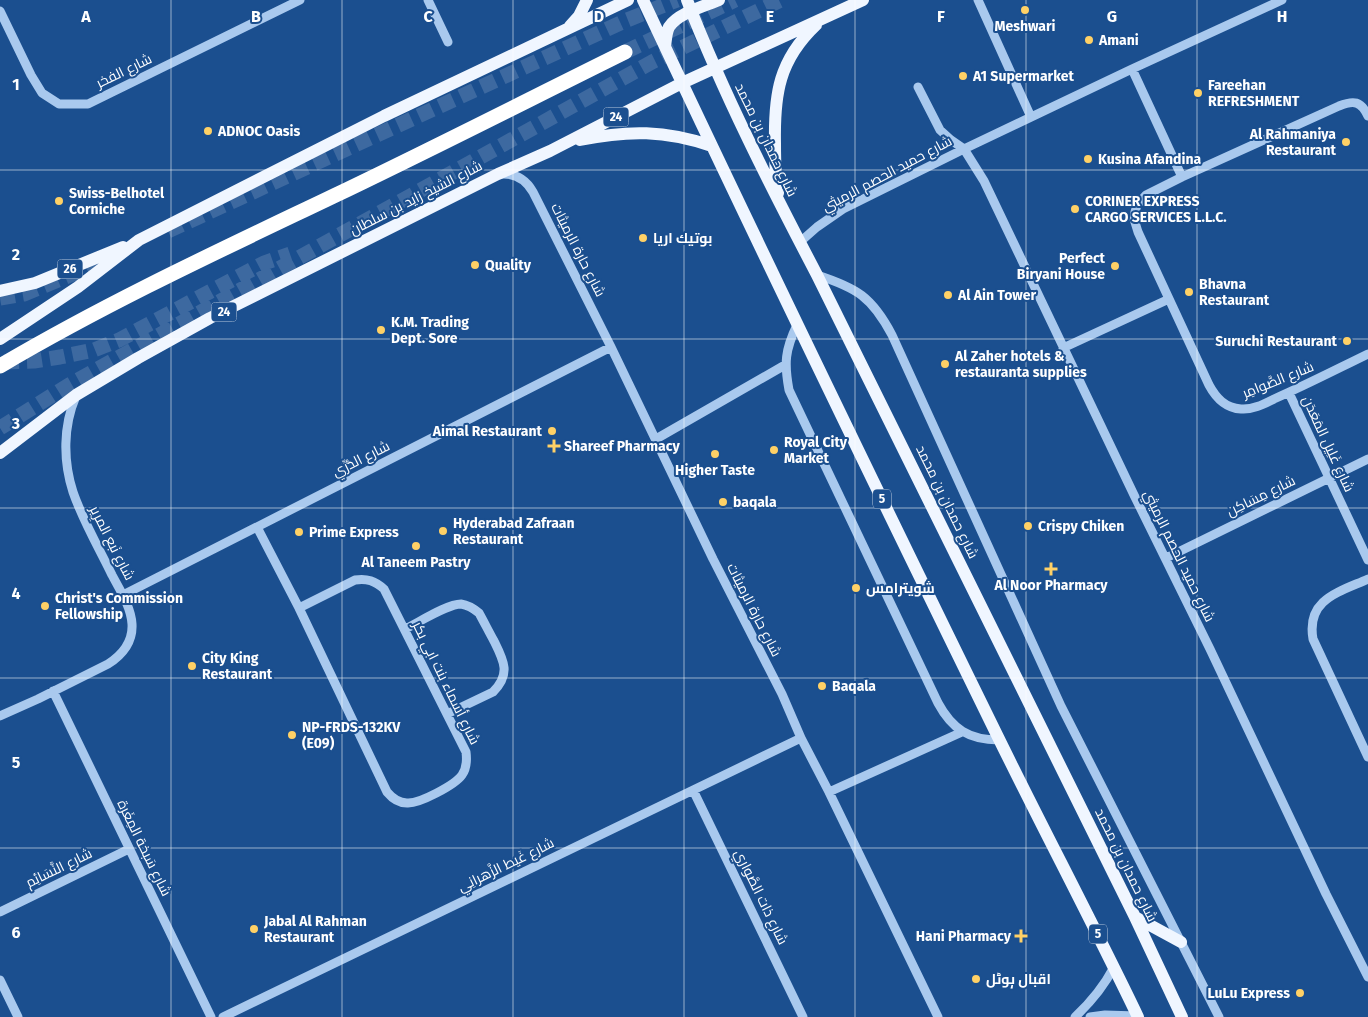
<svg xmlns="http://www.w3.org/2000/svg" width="1368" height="1017" font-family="'Fira Sans',Cairo,sans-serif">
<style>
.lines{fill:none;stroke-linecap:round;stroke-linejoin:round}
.highway-tunnel{stroke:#3d69a0;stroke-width:15;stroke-dasharray:15 8;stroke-linecap:butt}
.minor{stroke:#a9c9ee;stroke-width:9}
.major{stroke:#f0f6ff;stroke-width:12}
.highway{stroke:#fff;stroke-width:15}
.grid{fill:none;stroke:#fff;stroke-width:1;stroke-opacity:0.55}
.poi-dot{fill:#ffd166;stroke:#1b4f8f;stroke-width:2}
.labels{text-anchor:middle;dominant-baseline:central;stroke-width:4;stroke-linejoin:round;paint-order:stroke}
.shield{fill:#1b4f8f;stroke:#bbcadd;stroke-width:1}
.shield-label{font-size:12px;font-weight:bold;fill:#fff}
.poi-label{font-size:14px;font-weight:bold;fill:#fff;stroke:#1b4f8f;text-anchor:start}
.street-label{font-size:14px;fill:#fff;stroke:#1b4f8f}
.grid-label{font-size:16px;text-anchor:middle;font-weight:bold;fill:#fff;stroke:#1b4f8f;stroke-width:4;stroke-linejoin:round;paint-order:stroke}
</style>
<rect width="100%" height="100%" fill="#1b4f8f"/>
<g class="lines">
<path class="highway-tunnel" d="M625,52L735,0
M168,231L627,20L677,0
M0,298L24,294L100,263
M4,362L34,361L60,357L94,350L119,340L264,263L290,254
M0,428L69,385L652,62L781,0"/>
<path class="minor" d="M428,0L448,42
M978,0L1031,117
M0,11L31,75L42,93L59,104H88L300,0
M1132,69L1182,177
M918,87L940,130L951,140L964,149L984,181L1134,495L1210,649L1326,894L1368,977
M1368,116C1361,101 1354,100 1339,106L1182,177L1146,195L1137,205L1135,212L1134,219L1138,232L1209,385C1216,398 1225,408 1241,409C1253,410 1264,404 1274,399C1306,385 1337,369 1368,354
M501,174C516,173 526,180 533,192L611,347L713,559L782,694L801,738L829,792L938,1017
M800,242L817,227L843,209L964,149L1132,69L1282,0
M817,275C857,288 872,297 892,335L1061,706L1219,1017
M797,325C785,350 784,363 789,390L938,703C952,729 969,740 999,740
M1063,348L1169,299
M1289,393L1368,560
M656,439L785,365
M257,527L299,608L387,792C392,798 398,803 407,803C419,804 455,785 462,775C467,768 467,760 466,752L384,589C375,581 367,578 355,580L299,608
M1166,558L1368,459
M1368,579C1339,592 1306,599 1313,639L1368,757
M123,595L611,347
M405,629C418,623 447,604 461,604C468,605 473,608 479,613C484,622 489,632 494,641C504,661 511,674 493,692L447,714
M53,691L211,1017
M0,716L38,699L108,664C122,655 133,642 132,624C131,607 120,590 112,575C99,548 83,521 73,492C63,461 63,426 76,396
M693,790L803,1017
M829,792L962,732
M0,912L129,849
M0,980L18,1017
M223,1017L801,738
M1075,1017C1091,1002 1104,986 1114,967
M1090,1017L1105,1015L1137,1016"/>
<path class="major" d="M643,0C759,247 878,492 998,737C1044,831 1093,923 1138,1017
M687,0C724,95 770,185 817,275L1135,917L1182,1017
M570,26L579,16L587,0
M665,47C666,40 666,33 669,27C678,13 705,6 719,0
M580,140C628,130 665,130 712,146
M778,193C775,177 775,159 775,143C774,94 779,60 816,25
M0,291L35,283L123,247
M0,339L78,287L139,240L384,116L628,0
M0,453L76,395L138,358L210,318L498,174L550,151L682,83L863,0
M1135,917L1181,942"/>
<path class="highway" d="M0,366C110,301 225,248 340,193C436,147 530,99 625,52"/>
</g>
<path class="grid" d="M171,0V1017M342,0V1017M513,0V1017M684,0V1017M855,0V1017M1026,0V1017M1197,0V1017M0,170H1368M0,339H1368M0,508H1368M0,678H1368M0,848H1368"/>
<g class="poi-dot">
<circle cx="1025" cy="10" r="5"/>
<circle cx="1089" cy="40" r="5"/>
<circle cx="963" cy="76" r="5"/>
<circle cx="1198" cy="93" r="5"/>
<circle cx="208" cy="131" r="5"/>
<circle cx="1346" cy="142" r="5"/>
<circle cx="1088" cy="159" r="5"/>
<circle cx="59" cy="201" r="5"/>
<circle cx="1075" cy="209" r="5"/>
<circle cx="643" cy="238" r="5"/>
<circle cx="475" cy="265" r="5"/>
<circle cx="1115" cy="266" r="5"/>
<circle cx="1189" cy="292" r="5"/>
<circle cx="948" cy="295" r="5"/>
<circle cx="381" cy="330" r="5"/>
<circle cx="1347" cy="341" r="5"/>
<circle cx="945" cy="364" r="5"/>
<circle cx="552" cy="431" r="5"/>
<path d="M551.5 438.5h5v5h5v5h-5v5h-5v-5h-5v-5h5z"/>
<circle cx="774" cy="450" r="5"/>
<circle cx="715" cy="454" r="5"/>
<circle cx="723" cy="502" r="5"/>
<circle cx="1028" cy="526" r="5"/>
<circle cx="443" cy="531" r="5"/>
<circle cx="299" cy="532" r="5"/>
<circle cx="416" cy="546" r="5"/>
<path d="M1048.5 561.5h5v5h5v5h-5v5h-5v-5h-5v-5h5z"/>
<circle cx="856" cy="588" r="5"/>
<circle cx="45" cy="606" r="5"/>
<circle cx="192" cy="666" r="5"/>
<circle cx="822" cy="686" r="5"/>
<circle cx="292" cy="735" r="5"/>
<circle cx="254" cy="929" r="5"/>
<path d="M1018.5 928.5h5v5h5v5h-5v5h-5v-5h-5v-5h5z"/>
<circle cx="976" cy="979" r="5"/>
<circle cx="1300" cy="993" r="5"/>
</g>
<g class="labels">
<g class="shield">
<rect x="603.5" y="107.5" width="25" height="19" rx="4"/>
<rect x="57.5" y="259.5" width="25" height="19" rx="4"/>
<rect x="211.5" y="302.5" width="25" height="19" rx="4"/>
<rect x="873" y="489.5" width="18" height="19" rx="4"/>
<rect x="1089" y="924.5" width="18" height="19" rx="4"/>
</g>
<g class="shield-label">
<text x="616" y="117">24</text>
<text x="70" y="269">26</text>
<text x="224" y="312">24</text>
<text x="882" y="499">5</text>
<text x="1098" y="934">5</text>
</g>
<g class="poi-label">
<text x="1025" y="26" text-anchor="middle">Meshwari</text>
<text x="1099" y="40">Amani</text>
<text x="973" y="76">A1 Supermarket</text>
<text x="1208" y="85">Fareehan<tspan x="1208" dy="16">REFRESHMENT</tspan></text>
<text x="218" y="131">ADNOC Oasis</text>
<text x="1336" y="134" text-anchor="end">Al Rahmaniya<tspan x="1336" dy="16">Restaurant</tspan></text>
<text x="1098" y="159">Kusina Afandina</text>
<text x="69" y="193">Swiss-Belhotel<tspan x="69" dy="16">Corniche</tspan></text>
<text x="1085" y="201">CORINER EXPRESS<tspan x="1085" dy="16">CARGO SERVICES L.L.C.</tspan></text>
<text x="653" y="238">بوتيك اريا</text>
<text x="1105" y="258" text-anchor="end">Perfect<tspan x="1105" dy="16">Biryani House</tspan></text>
<text x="485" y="265">Quality</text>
<text x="1199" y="284">Bhavna<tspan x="1199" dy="16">Restaurant</tspan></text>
<text x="958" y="295">Al Ain Tower</text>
<text x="391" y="322">K.M. Trading<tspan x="391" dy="16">Dept. Sore</tspan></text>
<text x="1337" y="341" text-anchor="end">Suruchi Restaurant</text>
<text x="955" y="356">Al Zaher hotels &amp;<tspan x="955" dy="16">restauranta supplies</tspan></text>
<text x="542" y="431" text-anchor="end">Aimal Restaurant</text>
<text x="784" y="442">Royal City<tspan x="784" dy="16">Market</tspan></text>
<text x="564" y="446">Shareef Pharmacy</text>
<text x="715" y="470" text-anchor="middle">Higher Taste</text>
<text x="733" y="502">baqala</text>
<text x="453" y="523">Hyderabad Zafraan<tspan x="453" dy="16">Restaurant</tspan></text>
<text x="1038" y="526">Crispy Chiken</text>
<text x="309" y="532">Prime Express</text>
<text x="416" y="562" text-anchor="middle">Al Taneem Pastry</text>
<text x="1051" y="585" text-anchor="middle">Al Noor Pharmacy</text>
<text x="866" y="588">شويترامس</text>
<text x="55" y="598">Christ's Commission<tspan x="55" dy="16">Fellowship</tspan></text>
<text x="202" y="658">City King<tspan x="202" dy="16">Restaurant</tspan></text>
<text x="832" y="686">Baqala</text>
<text x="302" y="727">NP-FRDS-132KV<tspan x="302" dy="16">(E09)</tspan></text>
<text x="264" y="921">Jabal Al Rahman<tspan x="264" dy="16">Restaurant</tspan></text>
<text x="1011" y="936" text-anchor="end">Hani Pharmacy</text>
<text x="986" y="979">اقبال ہوٹل</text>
<text x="1290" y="993" text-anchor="end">LuLu Express</text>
</g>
<g class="street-label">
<text transform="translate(124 71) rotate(-26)">شارع الفخر</text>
<text transform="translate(766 140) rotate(64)">شارع حمدان بن محمد</text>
<text transform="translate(887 174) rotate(-28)">شارع حميد الحصم الرميثي</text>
<text transform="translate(416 198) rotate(-27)">شارع الشيخ زايد بن سلطان</text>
<text transform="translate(578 250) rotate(63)">شارع حارة الرميثات</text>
<text transform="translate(1278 380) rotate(-22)">شارع الصَّوامِر</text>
<text transform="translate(1328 444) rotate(65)">شارع غَلِيل المَعَدَن</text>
<text transform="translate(361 459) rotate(-27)">شارع الدُّرِّي</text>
<text transform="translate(1261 496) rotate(-26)">شارع مِسَاكِن</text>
<text transform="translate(947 502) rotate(64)">شارع حمدان بن محمد</text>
<text transform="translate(112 543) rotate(63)">شارع نَبع المرِير</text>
<text transform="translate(1179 556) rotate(64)">شارع حميد الحصم الرميثي</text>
<text transform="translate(754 610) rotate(63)">شارع حارة الرميثات</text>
<text transform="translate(446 683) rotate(64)">شارع أسماء بنت ابي بكر</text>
<text transform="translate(144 848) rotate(64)">شارع سَبخة المِغَرة</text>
<text transform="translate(506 865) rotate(-26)">شارع غَيط الزَّهرانِي</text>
<text transform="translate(1126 865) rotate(64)">شارع حمدان بن محمد</text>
<text transform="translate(59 868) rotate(-26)">شارع النَّسَائِم</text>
<text transform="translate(761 897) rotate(64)">شارع ذات الصَّواري</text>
</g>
</g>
<g class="grid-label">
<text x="86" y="22">A</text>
<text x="256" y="22">B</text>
<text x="428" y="22">C</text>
<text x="599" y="22">D</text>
<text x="770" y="22">E</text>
<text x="941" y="22">F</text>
<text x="1112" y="22">G</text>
<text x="1282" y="22">H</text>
<text x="16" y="90">1</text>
<text x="16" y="260">2</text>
<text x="16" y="429">3</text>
<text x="16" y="599">4</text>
<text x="16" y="768">5</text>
<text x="16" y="938">6</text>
</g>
</svg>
